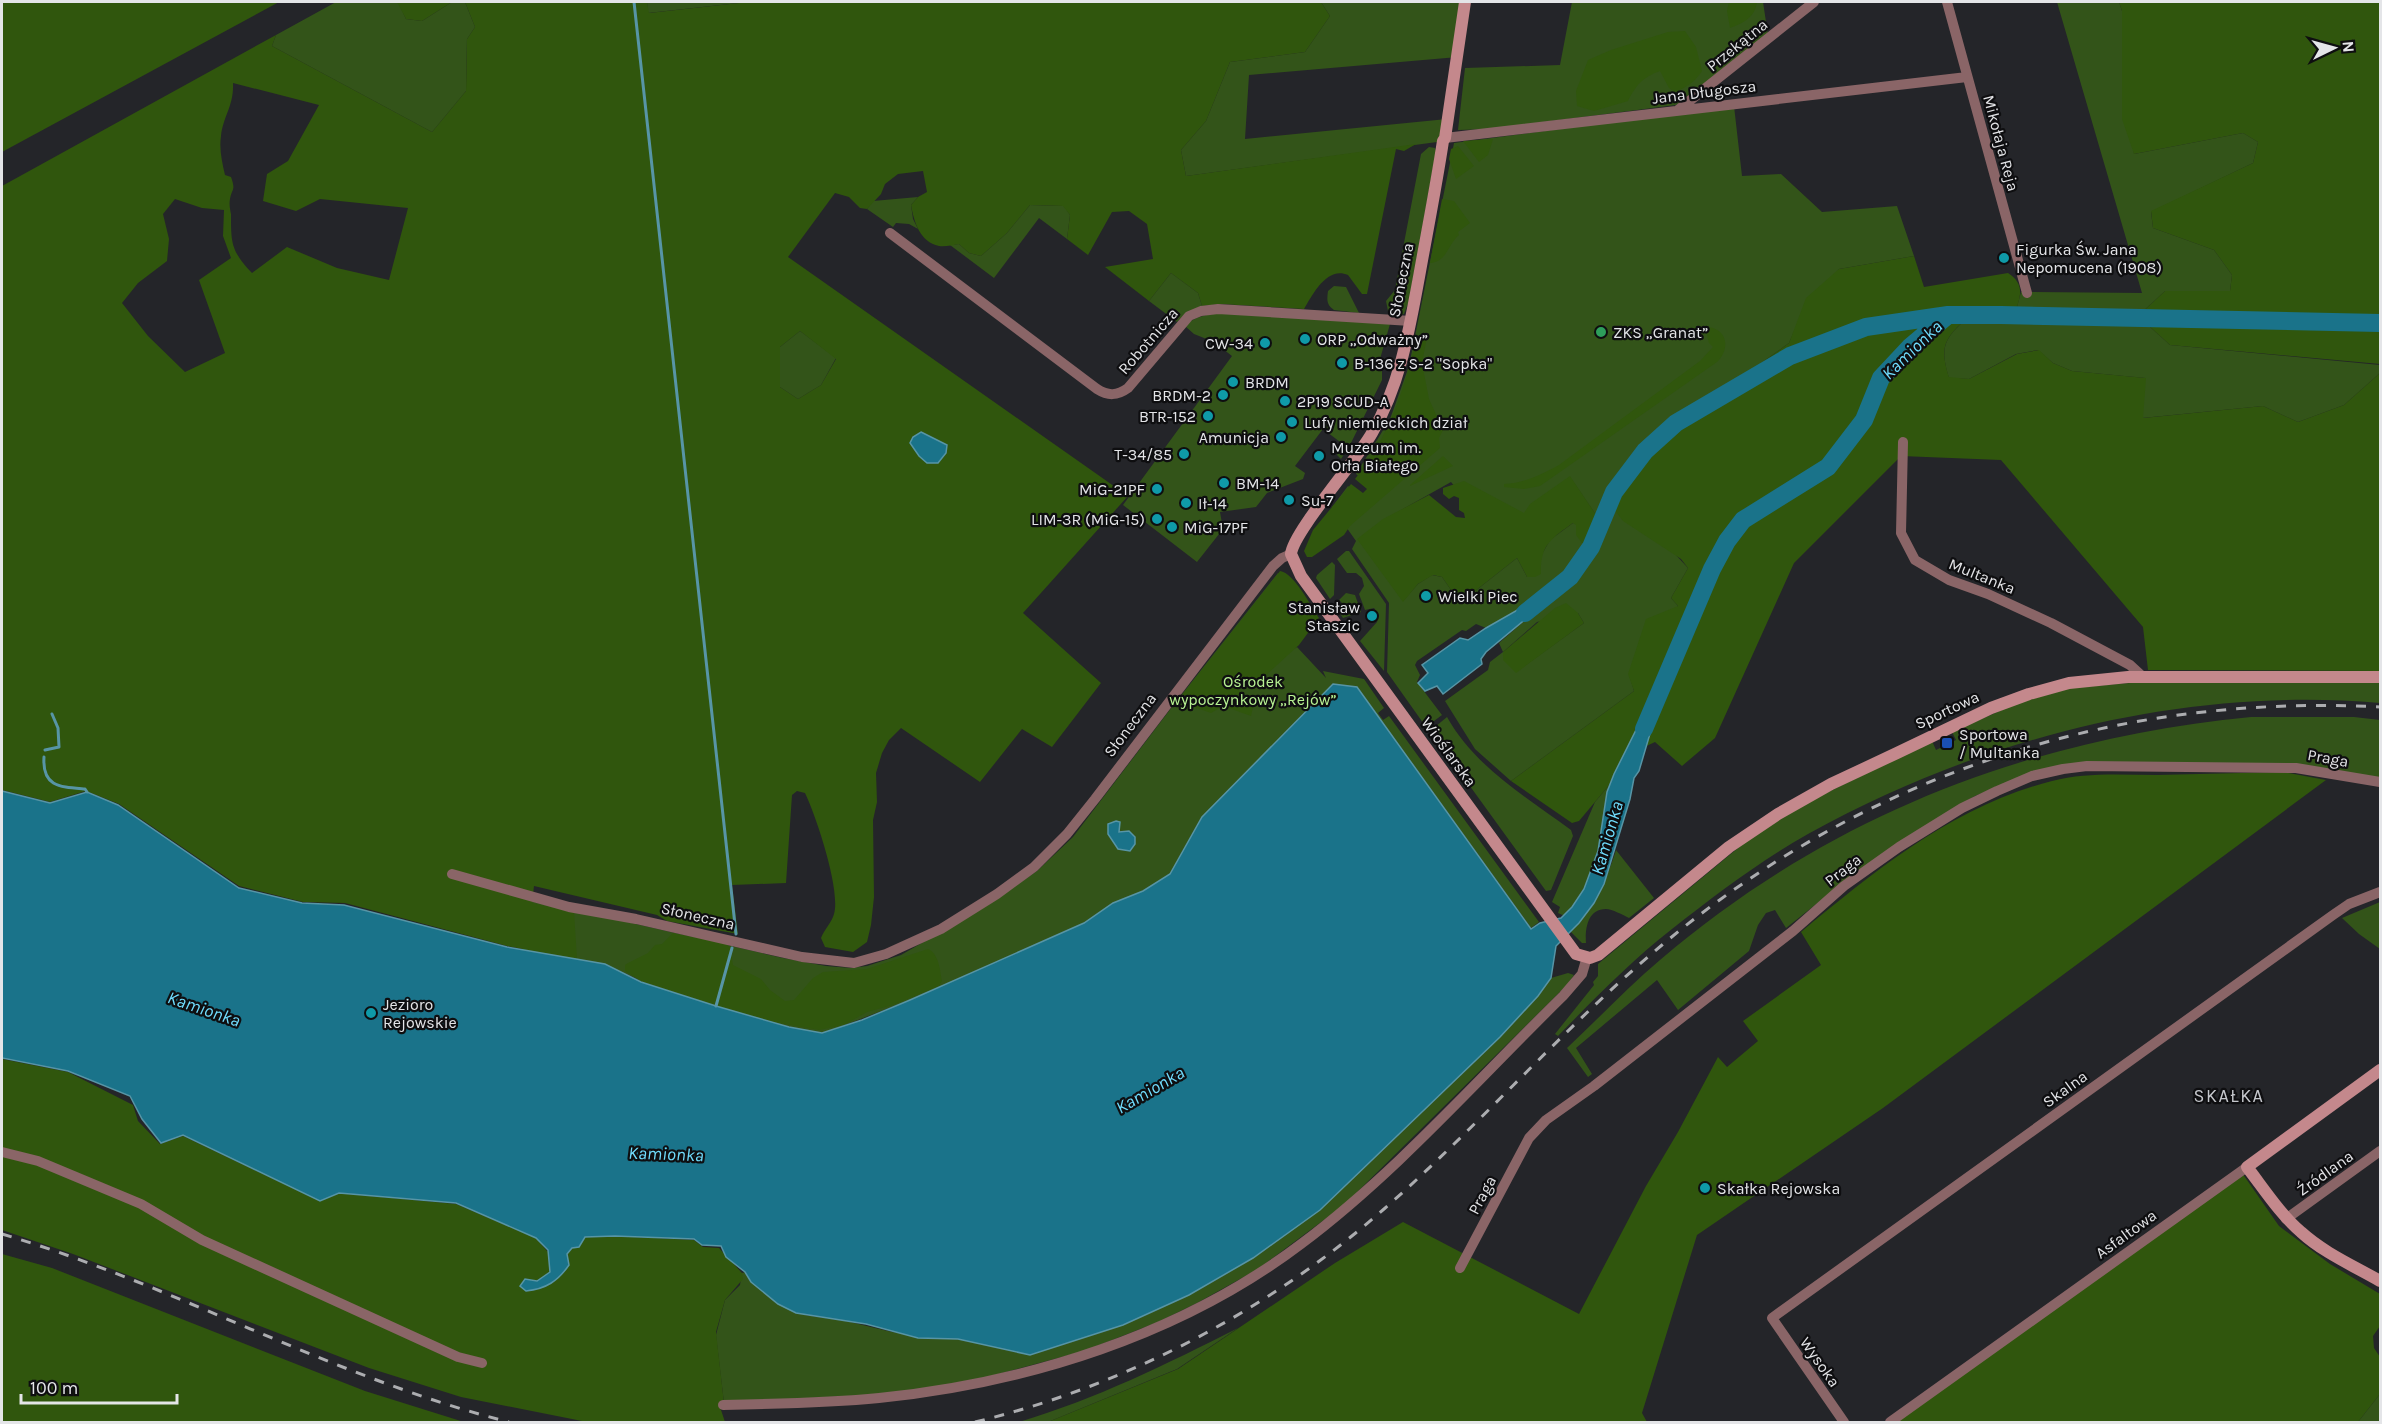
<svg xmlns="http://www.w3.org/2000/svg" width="2382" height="1424" font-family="Karla,sans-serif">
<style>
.green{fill:#335419;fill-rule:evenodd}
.forest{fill:#30560d;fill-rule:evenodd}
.water{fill:#1a738a;stroke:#5795a6;stroke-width:1.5}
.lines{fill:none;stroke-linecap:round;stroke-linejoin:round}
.stream{stroke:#5795a6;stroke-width:3}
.river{stroke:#1a738a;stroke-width:18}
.street{stroke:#8a6567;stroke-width:10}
.secondary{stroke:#c4888c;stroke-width:12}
.rail{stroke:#acadb0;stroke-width:3;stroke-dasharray:10 10;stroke-linecap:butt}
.culture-dot{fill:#0f9aa8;stroke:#0e0e10;stroke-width:2}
.leisure-dot{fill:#2e9e5b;stroke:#0e0e10;stroke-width:2}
.transit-dot{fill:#1a4fb4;stroke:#0e0e10;stroke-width:2}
.labels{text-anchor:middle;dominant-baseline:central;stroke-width:4.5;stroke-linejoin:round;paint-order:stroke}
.street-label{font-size:16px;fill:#e4e5e8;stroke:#0e0e10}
.poi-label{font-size:16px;fill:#e4e5e8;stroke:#0e0e10;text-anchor:start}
.park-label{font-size:16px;fill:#b8f393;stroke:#0e0e10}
.water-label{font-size:18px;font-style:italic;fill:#70ddfe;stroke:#0e0e10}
.neighbourhood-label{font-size:18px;letter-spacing:1.5px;fill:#c5c7cc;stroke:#0e0e10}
</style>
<rect width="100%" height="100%" fill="#242529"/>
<path class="green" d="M336,2H398L406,19L422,21L452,2H465L475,27L467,39L466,91L432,132L272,46L276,35Z
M647,2H748L648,13Z
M1321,2H1466L1458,57L1249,75L1245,139L1447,119L1437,142L1186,176L1181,150L1206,121L1230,62L1305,52L1330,16Z
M1572,2H1763L1768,35L1676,105L1490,129L1458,130L1465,68L1560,65Z
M2057,2H2119L2122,11L2134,154L2243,133L2258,142L2253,163L2151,212L2153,228L2214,250L2232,275L2230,291H2165L2138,316L2170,345L2380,365V373L2344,405L2298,422L2263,406L2142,418L2145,378L2072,371L2053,363L2038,350L2016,354L1969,379L1949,378C1938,343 1947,337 1971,314H2015L2021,292L2142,293Z
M1734,106L1742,176L1781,174L1822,212L1897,206L1914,256L1839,269L1795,329L1789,343L1677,424L1644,451L1616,491L1688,568L1671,598L1678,606L1638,648L1629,674L1634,691L1511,781L1475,749L1445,701L1488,670L1490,662L1503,652L1499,643L1546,602L1542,596L1486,628L1476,624L1466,631L1462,630L1417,661L1415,665L1420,675L1417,682L1442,715L1426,727L1387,672L1389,603L1352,549L1356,541L1332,507L1348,486L1365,500L1373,488L1356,474L1390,419L1409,366L1454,143ZM1572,480L1605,528L1573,523L1550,540L1541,556L1540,562L1527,577L1517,558L1460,603L1442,577L1432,575L1418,584L1403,601L1394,514L1451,482L1498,538ZM1578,613L1584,623L1516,672L1503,652L1537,622Z
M1429,147L1435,148L1436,151L1409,301L1404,314L1396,316L1388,311L1386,301L1395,290L1421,154Z
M918,197L911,205L913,219L918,229L909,224L896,223L893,227L867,209L873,201Z
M1030,205L1064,206L1070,215L1067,239L1039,218L994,278L950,245L959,244L969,253L981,256L1007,233Z
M1171,273L1198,293L1202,306L1185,314L1177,322L1149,301Z
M1334,286L1346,287L1359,313L1334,310C1326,305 1327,299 1328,291Z
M1220,313L1390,324L1378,366L1382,369V380L1350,445L1341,459L1337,455L1344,445L1323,429L1295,466L1305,473L1303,479L1267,493L1256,507L1220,512L1223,529L1197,562L1123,505L1232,356L1214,342L1194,334L1185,326C1195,316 1206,315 1220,313Z
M800,331L836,358L821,385L798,399L780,387V347Z
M1346,551H1349L1386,604L1384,671L1360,641L1377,622L1379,615L1374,608L1365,610L1359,594L1364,586L1362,578L1356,573H1347L1337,559Z
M1332,562L1335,565L1334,595L1330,599L1316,578L1317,575Z
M1278,573L1313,620L1294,649L1297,647L1326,678L1323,671L1364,679L1384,708L1378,713L1383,720L1389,716L1539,922L1531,928L1357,687L1333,684L1202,817L1170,874L1143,891L1113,903L1084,923L918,997L824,1033L790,1028L757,1019L642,981L607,965L522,950L532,900L783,958L826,966L851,968L867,966L901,955L986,906L1037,871L1073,837L1175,703Z
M1346,593L1355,595L1361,612L1343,618L1335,606L1342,603L1339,600Z
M2380,681V703C2183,686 1981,738 1808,834C1760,861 1715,895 1672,929C1631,961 1594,999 1558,1036L1555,1034L1594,985L1593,982L1598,976V964L1744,843L1806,803L1932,741L1936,750L1956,740L1952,732L2018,703L2071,688L2141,682Z
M1447,717C1475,767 1526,797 1571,830L1573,836L1551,890L1546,891L1430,731Z
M2251,717H2354L2380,720V780L2286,765L2111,762L2014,780L1975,796L1907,837L1853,875L1786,928L1775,910L1766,913L1758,925L1749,951L1678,1010L1657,980L1576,1048L1592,1074L1588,1077L1567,1048C1598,1019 1627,988 1660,960C1831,814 2029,739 2251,717Z
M1610,784L1609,812L1596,868L1567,917L1558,913L1560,907L1552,902L1595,802Z
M1616,850L1654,898L1629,918C1623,915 1612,909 1606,909C1587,909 1585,930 1586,943H1582L1570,931C1596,905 1605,884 1616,850Z
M2380,902V949L2359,934L2342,918Z
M1568,973L1574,975L1567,985L1344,1205L1258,1269L1197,1303L1158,1322L1084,1351L987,1377L902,1393L724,1403L716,1335L725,1300L740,1285L742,1273L745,1272L751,1282L778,1304L805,1315L846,1321L892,1332L958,1339L1030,1355L1123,1325L1189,1295L1253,1258L1320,1210L1500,1037L1538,996L1551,978Z
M1238,1328L1177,1369L1048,1422H1019C1096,1399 1167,1364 1238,1328Z
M2380,1394V1422H2358Z"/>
<path class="forest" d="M2,2H279L2,152Z
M397,2H452L422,21L406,19Z
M465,2H647L649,13L748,2H1321L1330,16L1305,52L1230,62L1206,121L1181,150L1186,176L1416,144L1404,151L1396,149L1367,294H1362L1348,275C1327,266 1313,294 1304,309L1221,304L1202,306L1198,293L1171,273L1149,301L1105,267L1153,259L1147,224L1129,211L1112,212L1088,255L1067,239L1070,215L1063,206L1030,205L1007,233L981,256L969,253L959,244C953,245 945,247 939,246C920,242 914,222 911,205L918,197L927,192L923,171L898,174L885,184L881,194L867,209L860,208L849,197L835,193L788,257L1128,496L1023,613L1101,683L1052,747L1022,729L980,782L901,728L889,740L882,753L876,773L877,802L873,820L874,897L871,925L867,942L853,952L825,947L821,938C824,930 832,922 834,914C841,890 816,816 805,793L797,791L792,795L786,883L732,885L738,934L667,921L657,915L534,886L532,903L574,912L577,959L507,946L345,903L303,902L239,886L119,804L86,791L50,802L2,790V186L276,35L272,46L432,132L466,91L467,39L475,27ZM233,83L319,105L288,161L267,174L263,201L296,211L320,199L408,208L389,280L337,268L287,247L252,273C231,251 231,243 231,214C230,209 229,204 230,199C232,188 236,191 231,177L225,175C222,162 219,149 221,136C223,116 234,106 233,83ZM175,199L202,208L224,210L223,236L231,258L199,280L225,353L185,372L148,336L122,303L138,283L167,261L169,239L163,214ZM800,331L836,359L821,385L798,399L780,387V347Z
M1729,2H1757C1755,17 1744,23 1730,28L1727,11Z
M2119,2H2380V364L2170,345L2138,316L2165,291H2230L2232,275L2214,250L2153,228L2151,211L2253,163L2258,142L2243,133L2134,154L2122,119V11Z
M1685,31L1696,47L1702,71C1695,82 1687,87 1675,92L1669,88L1660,71C1643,77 1636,85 1628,101L1594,111L1577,106L1576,91L1588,60L1611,50L1668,32Z
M1493,139L1488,155L1479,162L1463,141Z
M1458,146L1474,166L1456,179L1449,159L1451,149Z
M1442,199L1454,201L1470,223L1458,232L1459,235C1448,244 1447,262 1430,263Z
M1914,256L1924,287L2008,273C2026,285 2020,296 2015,314H1971C1947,337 1938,343 1949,377L1969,379L2017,354L2039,350L2053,363L2072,371L2146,378L2143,418L2263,406L2298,422L2344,405L2380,373V671L2148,670L2143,627L2001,460L1901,456L1794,563L1715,738L1682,766L1655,742L1623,757L1610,784L1579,821L1572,823L1511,781L1634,691L1628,674L1646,619L1678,606L1671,598L1688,568L1681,559L1623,521L1610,504L1616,491L1644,451L1677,424L1789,343L1806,298L1839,269Z
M1705,327C1726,327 1732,347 1717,362L1540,486L1524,489L1504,487V484C1525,483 1540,475 1559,465L1700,361L1713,347L1709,343Z
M1417,336L1420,341L1427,337L1422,363L1429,399L1443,430L1439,438L1440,448L1350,526L1344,535L1312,557H1307L1304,551L1313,530L1351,484L1363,493L1367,489L1355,479C1389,437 1405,388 1417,336Z
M1443,456L1453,466L1410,486V485Z
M1570,476L1605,528L1599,539L1582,543L1576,535V525L1573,523C1551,539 1540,545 1541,574L1535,577H1527L1517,558L1460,603L1442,577L1433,575L1418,584L1403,602L1357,539L1383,519L1429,495L1456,517L1465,518L1464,513L1459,510V498L1454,496L1449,499L1443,494V488L1464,481L1524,513L1530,504Z
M1280,571C1294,573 1311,606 1319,618L1299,645L1251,689L1243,680L1236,687L1253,707L1251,716L1223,706L1211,713L1194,707L1187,708L1179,699Z
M1566,603L1578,613L1584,623L1516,673L1503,660V652L1555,608Z
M2284,772L2326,780L1883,1108L1697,1235L1642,1413L1647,1422H1048L1178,1369L1335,1263L1403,1222L1579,1314L1646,1186L1678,1132L1718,1057L1727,1067L1758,1041L1743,1021L1821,965L1801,932C1877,869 1954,806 2052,781C2086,772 2122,775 2157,775C2199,774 2242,773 2284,772Z
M673,933L725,943L730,947L733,965L761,979L770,990L785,1001L794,1000L813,978L823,972L867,969L928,949C939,954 940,970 942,981L939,986L893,1005L867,1012L844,1025L819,1030L757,1019L642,982L625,971V965L628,963L648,953L655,945L662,944Z
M2,1059L68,1072L133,1105L138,1121L160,1144L183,1136L320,1201L339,1193L456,1204L536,1238L547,1251L579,1247L585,1237L615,1236L694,1240L703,1247L719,1248L742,1273L743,1279L725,1300L716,1332L724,1403L720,1407L725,1422H587L461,1397L369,1368L73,1254L2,1230Z
M2240,1170L2279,1226L2330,1264L2380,1294V1326L2373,1336L2374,1348L2380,1357V1394L2358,1422H1886Z
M2,1254L52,1268L365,1391L464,1422H2Z"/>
<path class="water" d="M921,432L947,445L946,453L938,463H927L919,456L910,443L913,437Z
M1542,596L1546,602L1486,652L1481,659L1482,664L1443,694L1437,686L1425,691L1418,683L1428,673L1422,665L1460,638L1468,640L1486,628Z
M1333,684L1357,687L1531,929L1540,923L1561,918L1572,907L1584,889L1598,851L1607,792L1614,774L1648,706L1657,710L1639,771L1634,778L1630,799L1604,884L1594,903L1579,923L1556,946L1551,978L1538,996L1500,1037L1320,1210L1253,1258L1189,1295L1123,1325L1030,1355L958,1339L918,1338L866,1324L796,1313L778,1304L751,1282L745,1272L726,1257L721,1246L702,1245L694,1239L615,1236L585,1237L579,1247L572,1248L567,1254L569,1265C558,1281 546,1289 526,1291L520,1286L525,1279L537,1281L550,1272L548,1250L536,1238L456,1203L339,1193L320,1201L183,1135L161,1143L142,1119L130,1096L68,1071L2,1058V791L50,803L87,792L118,805L239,888L302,903L344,905L507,947L605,964L641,982L716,1006L789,1027L822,1033L862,1020L910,1000L1084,923L1113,903L1143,891L1170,874L1202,817Z
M1116,821L1120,822L1119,832L1129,831L1135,837V844L1130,851L1118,849L1108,834V824Z"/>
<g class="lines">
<path class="stream" d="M634,2L736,934
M45,750L59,747L58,728L52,714
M44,757C42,787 60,787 85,789L87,792
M716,1006L732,948"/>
<path class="river" d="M1525,613L1570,577L1591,547L1614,492L1645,451L1676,423L1790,356L1866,327L1948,315
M1644,729L1712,569L1727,541L1743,520L1828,467L1864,420L1881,378L1910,347L1948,315H2001L2380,323"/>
<path class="street" d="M1947,2L2027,293
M1678,110L1814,2
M1445,138L1967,77
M890,233L1097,389C1108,396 1117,396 1128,388L1189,316L1201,311L1218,309L1411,321
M1903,442L1901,533L1915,560L1949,580L1988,594L2051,623L2130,665L2143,677
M452,874L569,907L636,919L802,957L854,963L886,954L941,929L997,894L1034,867L1067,834L1095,799L1273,566L1282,558L1291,554
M2,1152L38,1161L141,1204L202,1240L458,1357L482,1363
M2286,1219L2380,1151
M1460,1268L1529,1138L1546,1120L1594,1086L1793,931L1844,886L1899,847L1962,808L1997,791L2032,776L2063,769L2087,766L2296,768L2380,782
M723,1405C775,1404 827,1403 879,1398C1027,1383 1181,1335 1301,1244C1397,1172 1477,1080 1563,996L1582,974L1587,957
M1844,1422L1772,1318L2333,915L2349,904L2380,892
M1890,1422L2247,1167"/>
<path class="secondary" d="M1465,2L1445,138L1443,141C1436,187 1427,232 1419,277C1409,331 1400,385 1372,433C1357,460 1293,532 1291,554L1301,576L1576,954L1590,958L1598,955L1729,847L1778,814L1831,784L1897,753L1991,708L2029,694L2069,683L2128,677H2380
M2380,1070L2247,1167C2264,1189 2280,1214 2301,1232C2324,1253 2354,1266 2380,1281"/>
<path class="rail" d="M2,1234C175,1285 333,1378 509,1422
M975,1422C1125,1386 1268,1311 1384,1209C1480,1125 1564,1027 1662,945C1866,774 2115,693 2380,707"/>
</g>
<g class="culture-dot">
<circle cx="2004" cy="258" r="6"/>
<circle cx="1305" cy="339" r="6"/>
<circle cx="1265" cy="343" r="6"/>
<circle cx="1342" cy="363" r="6"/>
<circle cx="1233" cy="382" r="6"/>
<circle cx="1223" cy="395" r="6"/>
<circle cx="1285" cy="401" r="6"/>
<circle cx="1208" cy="416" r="6"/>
<circle cx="1292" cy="422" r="6"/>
<circle cx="1281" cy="437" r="6"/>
<circle cx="1184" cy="454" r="6"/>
<circle cx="1319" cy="456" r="6"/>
<circle cx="1224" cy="483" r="6"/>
<circle cx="1157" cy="489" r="6"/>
<circle cx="1289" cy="500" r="6"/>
<circle cx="1186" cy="503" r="6"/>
<circle cx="1157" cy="519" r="6"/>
<circle cx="1172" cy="527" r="6"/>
<circle cx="1426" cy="596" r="6"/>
<circle cx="1372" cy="616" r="6"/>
<circle cx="371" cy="1013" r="6"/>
<circle cx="1705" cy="1188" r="6"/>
</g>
<circle class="leisure-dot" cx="1601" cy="332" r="6"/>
<rect class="transit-dot" x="1941" y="737" width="12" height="12" rx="3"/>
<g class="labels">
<g class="street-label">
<text transform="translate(1737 45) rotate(-39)">Przekątna</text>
<text transform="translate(1704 92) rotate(-7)">Jana Długosza</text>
<text transform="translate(2001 143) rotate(75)">Mikołaja Reja</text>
<text transform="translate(1401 280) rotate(-79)">Słoneczna</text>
<text transform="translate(1148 341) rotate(-49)">Robotnicza</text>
<text transform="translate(1982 576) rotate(22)">Multanka</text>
<text transform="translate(1947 710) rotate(-25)">Sportowa</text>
<text transform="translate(1130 725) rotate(-53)">Słoneczna</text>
<text transform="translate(1449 752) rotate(54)">Wioślarska</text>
<text transform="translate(2328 758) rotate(10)">Praga</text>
<text transform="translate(1843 870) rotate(-38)">Praga</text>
<text transform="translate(698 916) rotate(13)">Słoneczna</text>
<text transform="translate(2065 1089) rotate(-36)">Skalna</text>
<text transform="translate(2325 1173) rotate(-36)">Źródlana</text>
<text transform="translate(1482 1195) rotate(-62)">Praga</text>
<text transform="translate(2126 1234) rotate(-36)">Asfaltowa</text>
<text transform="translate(1820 1362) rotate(55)">Wysoka</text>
</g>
<g class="poi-label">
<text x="2016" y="249">Figurka Św. Jana<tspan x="2016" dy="18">Nepomucena (1908)</tspan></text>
<text x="1613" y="332">ZKS „Granat”</text>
<text x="1317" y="339">ORP „Odważny”</text>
<text x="1253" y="343" text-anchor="end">CW-34</text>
<text x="1354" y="363">B-136 z S-2 "Sopka"</text>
<text x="1245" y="382">BRDM</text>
<text x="1211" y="395" text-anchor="end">BRDM-2</text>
<text x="1297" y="401">2P19 SCUD-A</text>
<text x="1196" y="416" text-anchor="end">BTR-152</text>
<text x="1304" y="422">Lufy niemieckich dział</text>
<text x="1269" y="437" text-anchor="end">Amunicja</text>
<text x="1331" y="447">Muzeum im.<tspan x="1331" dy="18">Orła Białego</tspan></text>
<text x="1172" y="454" text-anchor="end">T-34/85</text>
<text x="1236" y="483">BM-14</text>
<text x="1145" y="489" text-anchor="end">MiG-21PF</text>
<text x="1301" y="500">Su-7</text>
<text x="1198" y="503">Ił-14</text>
<text x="1145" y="519" text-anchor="end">LIM-3R (MiG-15)</text>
<text x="1184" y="527">MiG-17PF</text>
<text x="1438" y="596">Wielki Piec</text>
<text x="1360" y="607" text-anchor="end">Stanisław<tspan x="1360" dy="18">Staszic</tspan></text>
<text x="1959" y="734">Sportowa<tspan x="1959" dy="18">/ Multanka</tspan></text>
<text x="383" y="1004">Jezioro<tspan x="383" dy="18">Rejowskie</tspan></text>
<text x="1717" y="1188">Skałka Rejowska</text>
</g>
<g class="park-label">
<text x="1253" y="681">Ośrodek<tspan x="1253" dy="18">wypoczynkowy „Rejów”</tspan></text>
</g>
<g class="water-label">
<text transform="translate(1912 350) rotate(-44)">Kamionka</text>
<text transform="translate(1607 838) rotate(-74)">Kamionka</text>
<text transform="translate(204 1009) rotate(19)">Kamionka</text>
<text transform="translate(1150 1090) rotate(-30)">Kamionka</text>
<text transform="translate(666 1154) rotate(2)">Kamionka</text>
</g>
<g class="neighbourhood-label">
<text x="2229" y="1096">SKAŁKA</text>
</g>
</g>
<rect width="2382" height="1424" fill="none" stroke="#e4e5e8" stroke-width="6"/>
<g transform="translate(2334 48) rotate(85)" stroke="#0e0e10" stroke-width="4.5" paint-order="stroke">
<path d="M0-4.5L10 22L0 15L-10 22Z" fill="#e4e5e8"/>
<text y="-9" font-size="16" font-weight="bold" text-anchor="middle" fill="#e4e5e8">N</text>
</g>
<path d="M21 1394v9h156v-9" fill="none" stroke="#e4e5e8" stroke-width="3"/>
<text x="30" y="1394" font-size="18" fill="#e4e5e8" stroke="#0e0e10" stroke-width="4.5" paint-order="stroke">100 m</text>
</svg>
